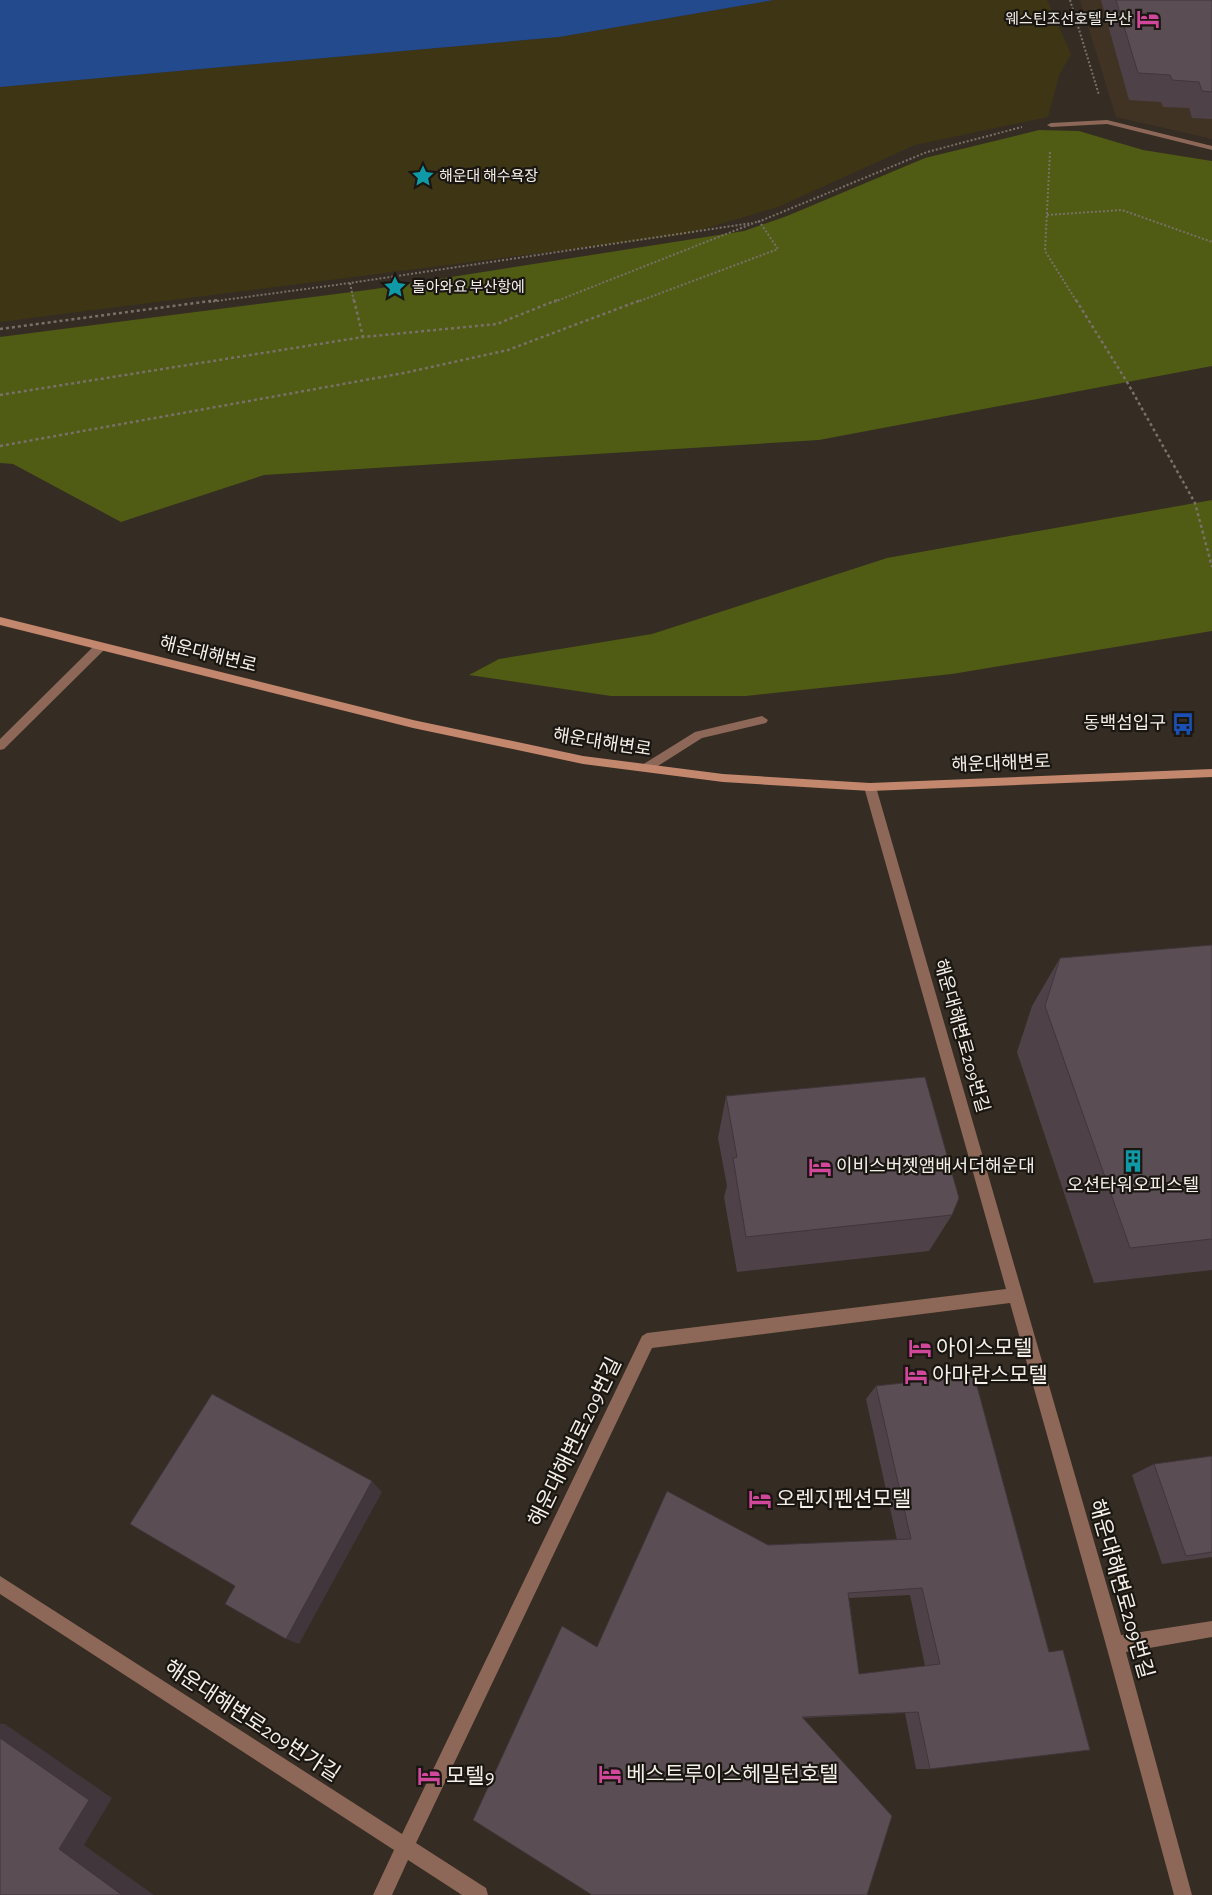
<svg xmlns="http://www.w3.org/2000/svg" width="1212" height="1895" font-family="'Alegreya Sans','Noto Sans KR',sans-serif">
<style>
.built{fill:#403324}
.green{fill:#505b13}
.sand{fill:#3e3515}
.water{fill:#224a8d}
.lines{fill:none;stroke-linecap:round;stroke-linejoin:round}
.path-far1{stroke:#797169;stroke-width:2;stroke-dasharray:2 2;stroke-linecap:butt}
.path{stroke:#797169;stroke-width:2.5;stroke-dasharray:3 3;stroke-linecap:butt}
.lane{fill:#8d6858;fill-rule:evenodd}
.street{fill:#8d6858;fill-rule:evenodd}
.secondary{fill:#c3876e;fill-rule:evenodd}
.wall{fill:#4e4248;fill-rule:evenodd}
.shaded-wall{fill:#40363b}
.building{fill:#5b4d54;stroke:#40363b;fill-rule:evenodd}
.labels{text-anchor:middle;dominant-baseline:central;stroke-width:4.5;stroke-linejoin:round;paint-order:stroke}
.far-poi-label{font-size:15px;fill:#f5efe9;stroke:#1a1611;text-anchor:start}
.street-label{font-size:18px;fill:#f5efe9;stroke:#1a1611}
.poi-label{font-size:18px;fill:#f5efe9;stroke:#1a1611;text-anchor:end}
.near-poi-label{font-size:21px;fill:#f5efe9;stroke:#1a1611;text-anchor:start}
.near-street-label{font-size:21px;fill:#f5efe9;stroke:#1a1611}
</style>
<rect width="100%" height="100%" fill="#352c23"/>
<path class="built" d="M1080,0H1212V139L1116,117Z"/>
<path class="green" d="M1039,130L1079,131L1143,150L1212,161V366L819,440L264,475L121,522L13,464L0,463V337L375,289L744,231L787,216L925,158Z
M1212,500V631L952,674L746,696H611L469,675L499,659L652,634L887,558Z"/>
<path class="sand" d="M774,0H1047L1071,54L1059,76L1048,117L915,145L778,207L683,235L0,322V87L559,37Z"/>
<path class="water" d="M0,0H774L559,37L0,87Z"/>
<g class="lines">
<path class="path-far1" d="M1070,0L1099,95
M1050,152L1045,251L1077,302
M1047,215L1122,210L1212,242
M758,222L927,152L1022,127
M350,283L354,302
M209,302L350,283L752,223
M554,302L759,221L778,249L637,302"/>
<path class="path" d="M354,300L363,337
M1076,300L1127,382L1195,503L1212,567
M0,329L218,300
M0,395L363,337L497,324L557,300
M0,446L404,373L508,350L641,300"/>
<path class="lane" d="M1107,120L1212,146V150L1107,124L1051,127L1047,125L1051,123Z
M762,716L768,720L766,723L702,738L650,771H642L640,768L642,765L695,732Z
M1212,1621V1637L1115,1654L1109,1651L1106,1645L1109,1639L1115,1636Z"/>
<path class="street" d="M100,643L104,644L105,647L104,650L4,749L0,750V739L96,644Z
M870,783L876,787L1124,1645L1192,1895H1174L1106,1645L1010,1303L652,1348L416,1843L486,1888L488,1895H462L408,1860L392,1895H373L394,1850L0,1594V1576L402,1834L642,1336L647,1333L1006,1289L864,787Z"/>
<path class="secondary" d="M0,617L413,720L583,756L723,774L870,783L1212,769V777L870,791L723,782L583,764L413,728L0,625Z"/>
</g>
<path class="wall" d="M1101,0H1212V119L1192,118L1189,108L1163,107L1161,102L1129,100Z
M1212,945V1270L1094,1283L1017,1052L1032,1006L1060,958Z
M726,1096L952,1215L929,1251L737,1272L724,1197L727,1186L718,1138Z
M974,1375L930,1769H916L905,1713L803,1718L597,1647L768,1545L897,1540L866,1399L876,1386ZM910,1595L925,1666L859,1674L849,1598Z
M1212,1456V1557L1162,1564L1132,1475L1154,1464Z"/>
<path class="shaded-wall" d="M372,1481L382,1492L299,1644L286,1639Z
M0,1724H5L112,1798L84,1845L154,1895H122L59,1849L0,1738Z"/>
<path class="building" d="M1116,0H1212V92L1202,91L1199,82L1172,80L1170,75L1138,73Z
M1212,945V1239L1130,1248L1045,1006L1060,958Z
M925,1077L959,1198L952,1215L746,1237L733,1158L737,1157L726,1096Z
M974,1375L1049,1652L1063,1650L1090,1750L930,1769L918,1712L802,1717L892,1816L867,1895H592L473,1820L562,1626L597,1647L667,1491L768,1545L911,1539L876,1386ZM922,1588L940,1664L859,1674L848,1593Z
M212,1394L372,1481L286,1639L225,1604L235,1586L130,1524Z
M1212,1456V1552L1186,1556L1154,1464Z
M0,1738L89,1800L59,1849L122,1895H0Z"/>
<defs>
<symbol id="hotel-bare" viewBox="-9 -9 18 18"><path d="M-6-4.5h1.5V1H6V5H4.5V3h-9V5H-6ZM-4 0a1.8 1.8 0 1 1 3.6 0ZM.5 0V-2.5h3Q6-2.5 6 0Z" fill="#d1479c" stroke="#1a1611" stroke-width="2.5" paint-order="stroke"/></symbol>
<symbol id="sight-bare" viewBox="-9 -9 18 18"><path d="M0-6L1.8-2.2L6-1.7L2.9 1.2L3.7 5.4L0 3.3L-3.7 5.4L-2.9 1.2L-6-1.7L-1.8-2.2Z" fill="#0f9aa8" stroke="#1a1611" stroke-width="2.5" paint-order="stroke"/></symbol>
<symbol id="bus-bare" viewBox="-9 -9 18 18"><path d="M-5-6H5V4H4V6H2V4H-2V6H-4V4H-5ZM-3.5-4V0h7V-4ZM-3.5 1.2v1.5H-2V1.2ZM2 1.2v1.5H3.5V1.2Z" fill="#1a4fb4" stroke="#1a1611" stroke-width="2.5" paint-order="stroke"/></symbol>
<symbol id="building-bare" viewBox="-9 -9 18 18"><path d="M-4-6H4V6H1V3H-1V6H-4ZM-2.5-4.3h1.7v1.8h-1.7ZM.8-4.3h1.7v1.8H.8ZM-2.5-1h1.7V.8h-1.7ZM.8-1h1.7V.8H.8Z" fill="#0f9aa8" stroke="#1a1611" stroke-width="2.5" paint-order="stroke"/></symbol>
</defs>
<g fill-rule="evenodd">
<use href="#hotel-bare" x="1132" y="3" width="32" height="32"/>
<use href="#sight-bare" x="407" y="160" width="32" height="32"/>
<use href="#sight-bare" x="379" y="271" width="32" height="32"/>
<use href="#bus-bare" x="1167" y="708" width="32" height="32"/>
<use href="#building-bare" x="1117" y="1145" width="32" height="32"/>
<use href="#hotel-bare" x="804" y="1151" width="32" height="32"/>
<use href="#hotel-bare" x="904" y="1332" width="32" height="32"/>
<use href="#hotel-bare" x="900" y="1359" width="32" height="32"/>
<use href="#hotel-bare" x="744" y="1483" width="32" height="32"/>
<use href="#hotel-bare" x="594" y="1758" width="32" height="32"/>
<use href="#hotel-bare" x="413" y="1760" width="32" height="32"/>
</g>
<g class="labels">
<g class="far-poi-label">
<text x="1132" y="19" text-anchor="end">웨스틴조선호텔 부산</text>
<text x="439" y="176">해운대 해수욕장</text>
<text x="412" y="287">돌아와요 부산항에</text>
</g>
<g class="street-label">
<text transform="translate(208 655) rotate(14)">해운대해변로</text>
<text transform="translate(602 743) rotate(9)">해운대해변로</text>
<text transform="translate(1001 764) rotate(-2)">해운대해변로</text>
<text transform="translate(961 1036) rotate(74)">해운대해변로209번길</text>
</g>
<g class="poi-label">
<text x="1166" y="724">동백섬입구</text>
<text x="836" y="1167" text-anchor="start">이비스버젯앰배서더해운대</text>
<text x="1133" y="1186" text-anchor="middle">오션타워오피스텔</text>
</g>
<g class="near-poi-label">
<text x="936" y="1348">아이스모텔</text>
<text x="932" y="1375">아마란스모텔</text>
<text x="776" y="1499">오렌지펜션모텔</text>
<text x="626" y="1774">베스트루이스헤밀턴호텔</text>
<text x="446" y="1776">모텔9</text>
</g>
<g class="near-street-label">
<text transform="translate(575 1442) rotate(-64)">해운대해변로209번길</text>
<text transform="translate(1121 1589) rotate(74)">해운대해변로209번길</text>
<text transform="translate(252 1721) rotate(33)">해운대해변로209번가길</text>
</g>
</g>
</svg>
